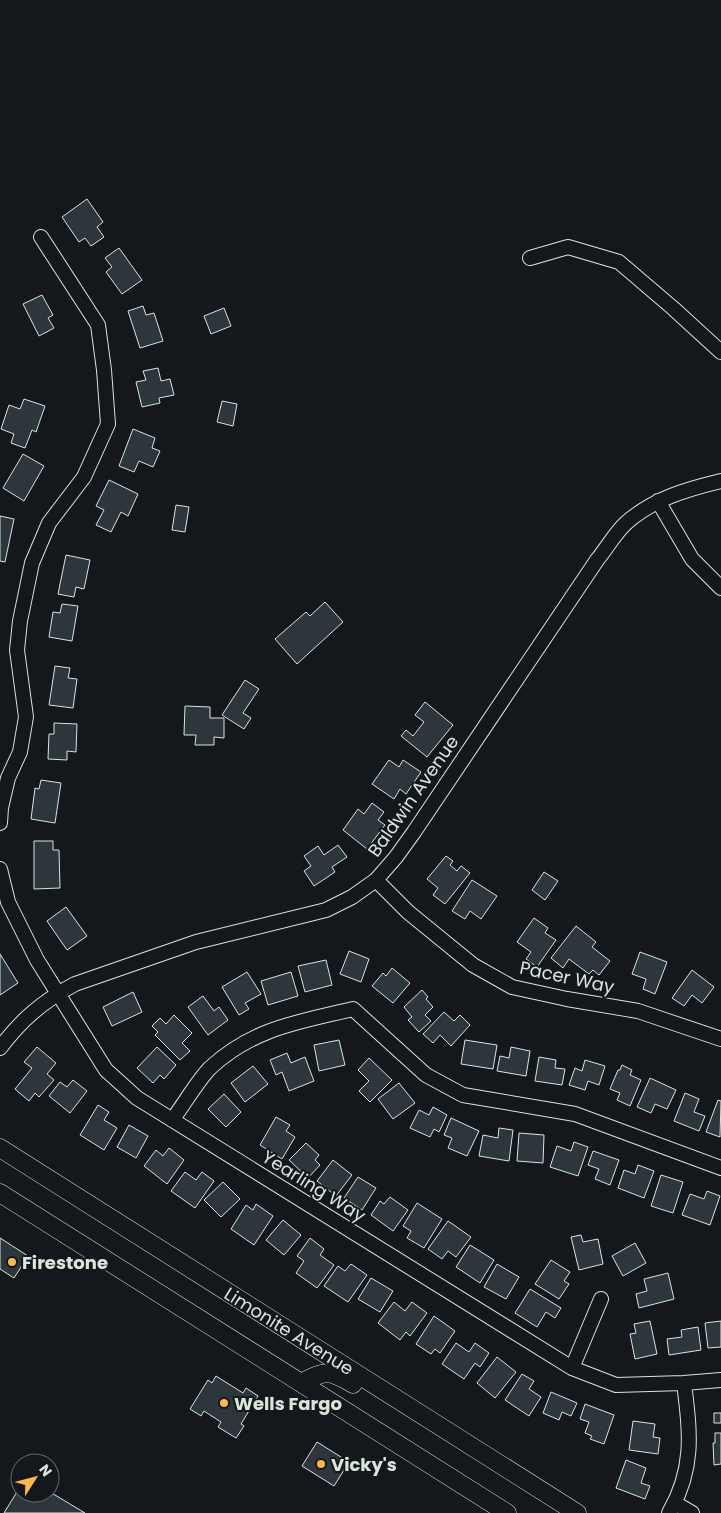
<svg xmlns="http://www.w3.org/2000/svg" width="721" height="1513" font-family="Poppins,sans-serif">
<style>
.building{fill:#2c363c;stroke:#d8e6dc}
.lines{fill:none;stroke-linecap:round;stroke-linejoin:round}
.minor-casing{stroke:#d8e6dc;stroke-width:16}
.major-casing{stroke:#d8e6dc;stroke-width:19}
.minor{stroke:#14181c;stroke-width:14}
.major{stroke:#14181c;stroke-width:18}
.poi-dot{fill:#ffb74d;stroke:#14181c;stroke-width:2}
.labels{text-anchor:middle;dominant-baseline:central;stroke-width:4;stroke-linejoin:round;paint-order:stroke}
.street-label{font-size:18px;fill:#d8e6dc;stroke:#14181c}
.poi-label{font-size:18px;font-weight:bold;fill:#d8e6dc;stroke:#14181c;text-anchor:start}
</style>
<rect width="100%" height="100%" fill="#14181c"/>
<path class="building" d="M87,199L103,222L97,227L104,237L91,246L85,238L79,242L62,217Z
M119,248L142,280L122,294L106,272L112,267L105,258Z
M42,295L53,315L48,318L54,328L39,336L23,304Z
M143,306L146,315L154,313L163,341L140,348L128,311Z
M224,308L231,326L211,334L204,316Z
M158,368L161,381L170,379L174,395L159,398L160,403L142,407L136,382L146,380L143,371Z
M24,399L45,406L36,432L32,430L25,448L11,443L14,434L1,429L9,405L20,409Z
M222,401L237,404L233,426L217,422Z
M133,429L155,438L152,448L160,451L153,467L139,461L134,472L119,466Z
M23,454L44,466L24,501L3,488Z
M109,480L138,494L128,516L121,512L111,532L96,525L104,510L96,506Z
M176,505L189,507L185,532L172,530Z
M0,516L14,519L5,562L0,561Z
M66,555L90,560L84,589L76,587L74,597L58,594Z
M325,602L343,622L297,664L275,639L306,612L310,616Z
M62,604L78,606L72,641L49,637L53,612L60,613Z
M55,666L70,668L68,678L77,679L73,708L49,705Z
M245,680L259,689L243,713L251,718L244,729L222,715Z
M425,702L453,725L427,757L401,736L406,730L413,736L424,722L415,715Z
M185,706L210,707V718H224V738L214,737V745H195L196,735H184Z
M54,723L77,724L76,752L67,751V760L48,759L49,734H54Z
M389,760L399,767L403,760L421,772L406,794L400,789L394,799L372,784Z
M41,780L61,783L55,823L31,819L35,788L39,789Z
M372,803L384,812L378,820L385,825L367,849L343,830L358,809L364,814Z
M34,841H53V850H59L60,888L34,889Z
M338,845L347,857L332,867L335,872L314,886L304,871L311,866L304,856L318,846L324,855Z
M446,856L453,861L450,865L457,871L461,866L470,873L445,904L433,895L438,888L427,879Z
M544,872L558,881L545,900L532,890Z
M472,880L497,896L481,919L470,911L465,919L452,911Z
M66,907L87,936L67,950L47,921Z
M534,918L548,928L545,933L556,940L537,967L526,959L531,952L517,942Z
M576,926L596,942L592,947L610,961L599,975L593,970L589,974L569,959L563,968L551,958Z
M349,951L369,959L361,982L340,974Z
M640,952L667,962L655,994L643,989L646,979L632,974Z
M0,954L18,983L0,995Z
M326,960L332,985L305,992L298,966Z
M392,968L410,983L393,1003L372,986L383,973L386,976Z
M692,970L714,987L702,1003L692,995L684,1006L672,998Z
M247,972L261,994L245,1003L249,1009L239,1015L222,987Z
M291,972L298,996L268,1005L261,981Z
M422,990L428,997L426,999L433,1007L425,1015L431,1021L419,1032L408,1020L412,1017L404,1007Z
M133,992L142,1012L112,1026L103,1007Z
M203,996L214,1011L219,1007L228,1020L208,1035L188,1007Z
M444,1012L454,1021L460,1015L470,1025L451,1046L440,1035L433,1043L423,1034Z
M174,1015L192,1033L182,1043L190,1051L180,1060L155,1035L158,1032L152,1026L160,1018L166,1024Z
M339,1040L345,1065L319,1071L314,1045Z
M465,1040L497,1045L493,1069L461,1064Z
M37,1047L56,1063L47,1074L54,1080L39,1097L35,1093L29,1101L15,1089L32,1068L24,1062Z
M157,1047L176,1065L164,1079L160,1075L153,1083L137,1068Z
M511,1047L530,1051L526,1076L497,1071L500,1056L509,1058Z
M287,1053L291,1063L305,1057L314,1081L289,1091L282,1072L276,1075L270,1060Z
M539,1057L556,1060L555,1068L565,1069L562,1085L535,1081Z
M369,1058L392,1080L370,1102L359,1091L369,1081L358,1070Z
M585,1060L605,1066L599,1085L588,1081L585,1090L569,1085L575,1068L582,1071Z
M622,1065L632,1070L630,1075L641,1080L630,1106L617,1100L620,1093L610,1089L618,1070H620Z
M253,1066L268,1084L245,1102L231,1083Z
M650,1078L676,1090L667,1109L655,1104L651,1113L637,1107Z
M73,1080L87,1091L70,1113L49,1096L60,1082L67,1087Z
M399,1083L415,1103L393,1119L378,1099Z
M685,1093L699,1099L694,1112L705,1116L699,1131L674,1121Z
M224,1094L241,1112L226,1127L208,1109Z
M718,1100L721,1101L720,1137L706,1132Z
M98,1105L109,1112L104,1120L117,1128L104,1150L80,1135Z
M433,1107L447,1115L439,1132L434,1129L430,1137L410,1128L419,1110L429,1115Z
M276,1117L290,1125L286,1131L295,1137L282,1159L260,1145Z
M451,1118L479,1131L467,1156L448,1148L452,1138L444,1135Z
M129,1125L148,1136L136,1158L117,1147Z
M499,1128L513,1130L509,1161L479,1156L483,1135L498,1138Z
M519,1133L544,1135L543,1163L517,1161Z
M574,1142L588,1147L578,1176L550,1167L557,1146L571,1151Z
M306,1143L319,1155L315,1160L320,1165L308,1178L289,1160Z
M169,1148L184,1160L167,1184L144,1166L156,1150L163,1156Z
M593,1151L619,1160L610,1185L595,1179L599,1169L588,1165Z
M333,1160L352,1175L336,1196L317,1181Z
M638,1165L654,1171L644,1198L618,1188L624,1170L635,1174Z
M185,1172L196,1180L202,1172L214,1181L195,1208L171,1191Z
M661,1175L683,1182L673,1213L651,1206Z
M358,1177L376,1188L362,1210L344,1198Z
M223,1182L240,1199L221,1217L204,1200Z
M707,1191L720,1196L710,1225L682,1215L690,1194L704,1199Z
M390,1197L408,1210L393,1231L371,1215L380,1201L384,1204Z
M417,1203L442,1219L424,1248L407,1238L411,1231L403,1226Z
M256,1204L273,1216L254,1245L231,1229L246,1205L253,1210Z
M283,1220L301,1235L284,1255L266,1240Z
M448,1221L471,1237L456,1257L448,1251L442,1259L428,1249Z
M581,1235L583,1242L598,1239L603,1264L579,1270L571,1237Z
M0,1238L28,1256L14,1278L0,1269Z
M310,1238L324,1249L320,1255L334,1265L317,1288L296,1273L304,1261L297,1256Z
M635,1243L646,1263L623,1276L612,1256Z
M470,1245L494,1260L480,1283L456,1267Z
M551,1260L570,1272L564,1281L569,1284L559,1299L535,1284Z
M351,1264L367,1275L348,1302L324,1286L338,1266L345,1271Z
M497,1264L519,1277L506,1299L484,1287Z
M668,1273L674,1299L639,1308L636,1294L647,1291L644,1279Z
M371,1278L393,1291L380,1312L358,1299Z
M530,1289L561,1308L555,1318L546,1312L537,1327L515,1313Z
M394,1302L405,1311L412,1302L427,1313L410,1336L406,1332L400,1340L378,1323Z
M434,1316L455,1331L440,1353L435,1349L431,1354L416,1344Z
M650,1321L657,1354L635,1359L630,1334L636,1333L634,1324Z
M721,1321V1347L708,1348L705,1323Z
M698,1327L701,1350L669,1355L667,1339L682,1337L681,1330Z
M456,1343L469,1352L475,1343L489,1353L480,1367L475,1363L464,1379L442,1364Z
M497,1357L516,1372L495,1398L477,1383Z
M522,1374L534,1381L529,1389L541,1397L529,1416L505,1400Z
M216,1376L243,1393L246,1388L258,1396L241,1424L244,1426L236,1438L218,1427L221,1422L204,1411L201,1416L190,1409L208,1380L212,1383Z
M551,1392L577,1403L571,1416L562,1412L559,1420L543,1413Z
M585,1404L614,1415L604,1444L590,1439L592,1436L585,1433L589,1422L580,1419Z
M714,1413H721V1423H714Z
M633,1421L655,1424L653,1437L660,1438L658,1454L629,1450Z
M715,1433H721V1464L714,1465L713,1443H715Z
M317,1442L349,1462L334,1486L302,1466Z
M626,1460L646,1468L641,1483L650,1486L645,1499L616,1488Z
M20,1487V1493L50,1492L85,1513H4Z"/>
<g class="lines">
<defs>
<path id="minor" d="M530,258L568,247L619,262L674,309L721,352
M658,501L692,559L721,588
M0,823L1,808L8,778L20,752L26,717L17,650L20,621L32,563L49,523L84,477L108,424L104,370L98,325L41,237
M0,869L8,902L37,960L106,1070L137,1098L572,1368L616,1385L684,1383L721,1380
M376,880L408,912L473,965L512,987L567,999L638,1011L721,1039
M0,1048C21,1020 43,1001 75,984L196,942L326,910L352,897L376,880L396,857L414,832L597,560C607,548 615,533 626,523C653,499 687,489 721,481
M172,1120C183,1106 198,1080 210,1068C253,1028 299,1022 353,1009L426,1075L463,1095L575,1114L721,1168
M572,1368L601,1299
M675,1503L692,1513
M669,1513C695,1468 690,1432 684,1383"/>
<path id="major" d="M0,1148L577,1513
M0,1193L507,1513
M301,1383C326,1370 329,1370 353,1384"/>
</defs>
<use href="#minor" class="minor-casing"/>
<use href="#major" class="major-casing"/>
<use href="#minor" class="minor"/>
<use href="#major" class="major"/>
</g>
<g class="poi-dot">
<circle cx="12" cy="1262" r="5"/>
<circle cx="224" cy="1403" r="5"/>
<circle cx="321" cy="1464" r="5"/>
</g>
<g class="labels">
<g class="street-label">
<text transform="translate(413 796) rotate(-55)">Baldwin Avenue</text>
<text transform="translate(567 977) rotate(12)">Pacer Way</text>
<text transform="translate(314 1186) rotate(32)">Yearling Way</text>
<text transform="translate(289 1331) rotate(32)">Limonite Avenue</text>
</g>
<g class="poi-label">
<text x="22" y="1262">Firestone</text>
<text x="234" y="1403">Wells Fargo</text>
<text x="331" y="1464">Vicky's</text>
</g>
</g>
<g transform="translate(35 1478) rotate(54)"><circle r="24" fill="#14181c" stroke="#626a69"/>
<path d="M0-4L9 19L0 12L-9 19Z" fill="#ffb74d"/>
<text y="-8" font-size="14" font-weight="bold" text-anchor="middle" fill="#d8e6dc">N</text>
</g>
</svg>
